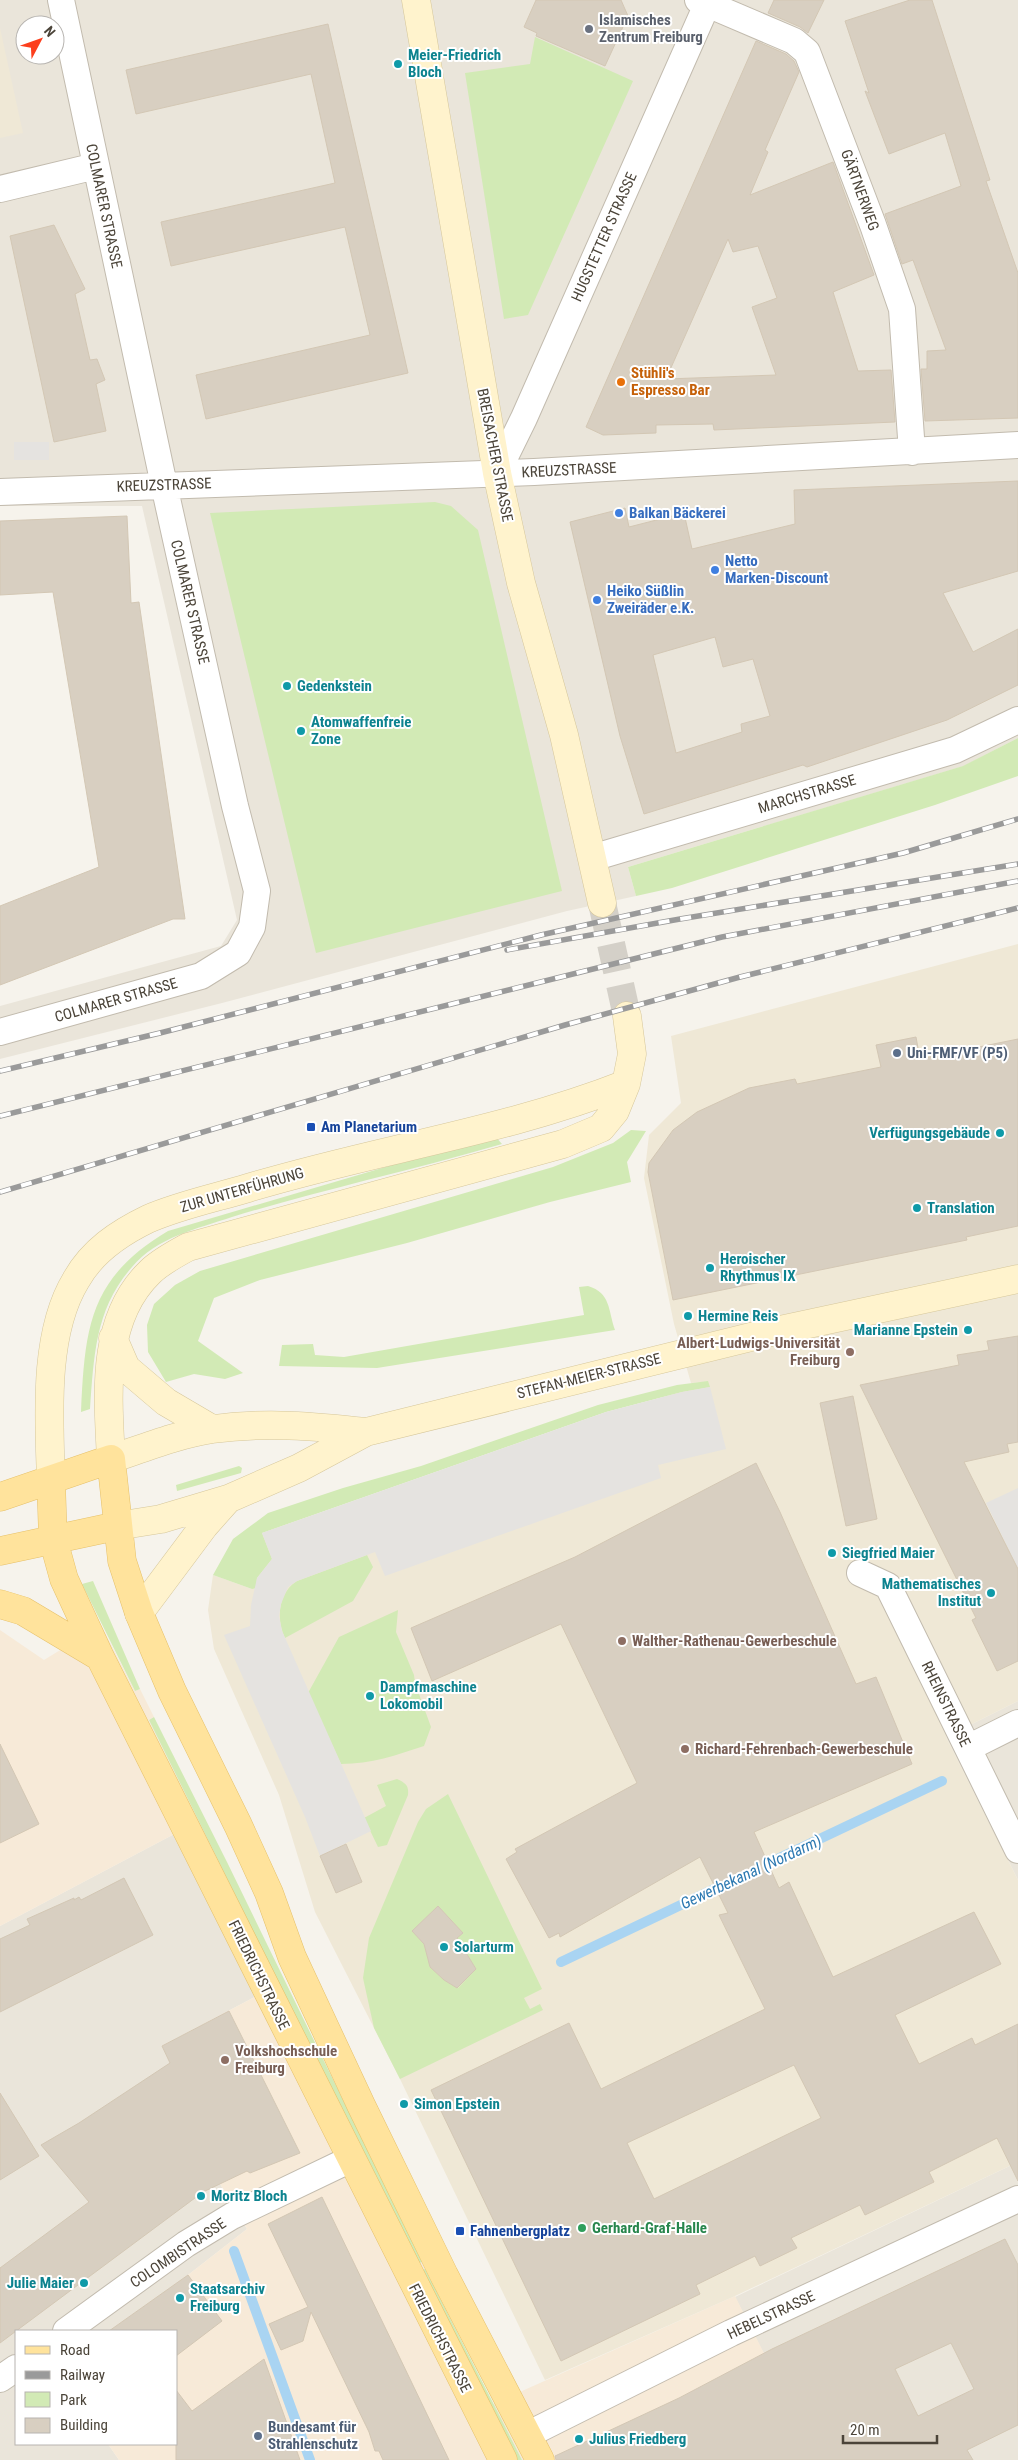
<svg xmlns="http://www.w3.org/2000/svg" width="1018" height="2460" font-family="'Roboto Condensed',sans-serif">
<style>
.residential{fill:#eae5da;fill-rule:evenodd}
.commercial{fill:#f7ead8}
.education{fill:#efe8d6}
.green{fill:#d2eab5;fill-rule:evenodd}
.parking{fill:#e5e3e0}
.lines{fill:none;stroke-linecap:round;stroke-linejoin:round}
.stream{stroke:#a9d4f2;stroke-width:10}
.building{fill:#d8cfc1;stroke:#d3c7b4;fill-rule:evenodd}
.secondary-tunnel{stroke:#d4d0c8;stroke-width:28;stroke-dasharray:28 14;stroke-linecap:butt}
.minor-casing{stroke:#c2bbae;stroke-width:28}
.secondary-casing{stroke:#d6c79b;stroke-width:29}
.primary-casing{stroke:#e6c16a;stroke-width:29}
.minor{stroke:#fff;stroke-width:26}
.secondary{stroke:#fff3cd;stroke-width:28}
.primary{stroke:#ffe39c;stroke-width:28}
.rail-casing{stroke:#9a9a9a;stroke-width:5.5}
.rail{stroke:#fff;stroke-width:4;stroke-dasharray:11;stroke-linecap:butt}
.worship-dot{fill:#6b7280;stroke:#fff;stroke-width:2}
.culture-dot{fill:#0f9aa8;stroke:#fff;stroke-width:2}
.food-dot{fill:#e8710a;stroke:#fff;stroke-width:2}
.shop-dot{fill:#3f7fe0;stroke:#fff;stroke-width:2}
.service-dot{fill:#5c6f8a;stroke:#fff;stroke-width:2}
.transit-dot{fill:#1a4fb4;stroke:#fff;stroke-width:2}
.education-dot{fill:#8d6e63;stroke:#fff;stroke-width:2}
.leisure-dot{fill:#2e9e5b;stroke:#fff;stroke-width:2}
.labels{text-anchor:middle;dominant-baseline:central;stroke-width:4;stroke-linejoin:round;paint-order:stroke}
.worship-label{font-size:15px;font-weight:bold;fill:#5b616d;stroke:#fff;text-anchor:start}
.culture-label{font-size:15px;font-weight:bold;fill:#0d838f;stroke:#fff;text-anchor:start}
.street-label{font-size:15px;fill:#4b4439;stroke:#fff}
.food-label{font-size:15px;font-weight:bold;fill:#c56008;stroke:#fff;text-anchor:start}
.shop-label{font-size:15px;font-weight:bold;fill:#366cbe;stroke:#fff;text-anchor:start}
.service-label{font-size:15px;font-weight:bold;fill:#4e5e75;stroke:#fff;text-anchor:start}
.transit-label{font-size:15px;font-weight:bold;fill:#164399;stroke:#fff;text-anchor:start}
.education-label{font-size:15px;font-weight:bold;fill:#785e54;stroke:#fff;text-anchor:start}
.leisure-label{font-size:15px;font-weight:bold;fill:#27864d;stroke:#fff;text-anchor:start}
.water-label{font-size:16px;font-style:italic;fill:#2e7ab2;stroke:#fff}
</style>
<rect width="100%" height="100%" fill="#f6f3ec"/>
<path class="residential" d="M0,0H1018V738L964,766L628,867L636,896L567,911L222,1003L0,1059V1006L221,946L237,920L142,506H0ZM25,25H55V55H25Z
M1018,1701V1880L946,1737Z
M199,1821L279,1984L162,2046L192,2110L220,2184L247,2229L188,2275L109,2331H16V2444H108L119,2460H0V1926Z
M1018,2162V2460H818L735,2297Z"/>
<path class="commercial" d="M101,1625L135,1691L140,1689L154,1717L149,1720L199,1821L0,1926V1630L44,1660Z
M279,1984L417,2264L422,2262L425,2269L420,2271L514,2460H119L108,2444H176V2331H109L188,2275L247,2229L220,2184L192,2110L162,2046Z
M735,2296L818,2460H522L493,2404Z"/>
<path class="education" d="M0,28L23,133L0,138Z
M1018,944V1701L946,1737L1018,1880V2162L735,2296L545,2380L400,2079L315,1912L279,1795L214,1649L208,1610L213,1575L252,1589L262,1533L708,1382L691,1383L674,1324L644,1178L649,1135L681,1103L671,1036Z"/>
<path class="green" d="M535,37L633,81L528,315L504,319L465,73L530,64Z
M435,502L451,506L478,530L562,891L316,953L210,513Z
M1018,738V776L935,805L672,888L636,896L628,867L963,766Z
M631,1130L646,1131L627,1162L631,1182L550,1202L407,1243L260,1280L214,1298L198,1341L243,1373L225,1379L194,1374L166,1382L148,1352L147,1325L154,1304L175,1285L200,1271L553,1167L613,1143Z
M494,1135L502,1144C457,1157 412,1169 367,1180C322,1192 277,1203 232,1217C197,1229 157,1237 132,1267C95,1309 94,1356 90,1409L81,1412C85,1327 89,1278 168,1231Z
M588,1286C611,1293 608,1310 615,1330L377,1368L279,1366L282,1345L313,1344L315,1355L344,1357L584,1315L579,1287Z
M708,1381L710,1387L682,1392L606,1412L262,1533L272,1559L257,1578L256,1588L252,1589L213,1575L233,1539L268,1513L343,1488L421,1466L598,1405L677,1385Z
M239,1466L242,1468L241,1473L177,1491L176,1485Z
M367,1555L373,1567L353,1601L285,1638C276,1619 278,1593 297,1581Z
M93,1581L140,1689L135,1691L82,1584Z
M398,1610L396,1632L414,1675L415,1683L431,1727L424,1746C397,1755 371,1764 341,1764L308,1693L339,1637Z
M154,1717L227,1862L422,2262L417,2264L149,1720Z
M397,1779C406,1783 409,1786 408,1795L387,1845L378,1847L364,1818L386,1806L377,1785Z
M448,1794L542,1989L524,1998L530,2009L540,2004L543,2010L400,2079L374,2028L363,1978L369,1938L418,1822L426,1809ZM438,1906L463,1933L457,1938L476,1969L458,1988L444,1980L429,1966L434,1962L427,1955L424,1944L412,1931Z
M425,2269L522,2460H514L420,2271Z"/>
<path class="parking" d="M14,442H49V460H14Z
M710,1387L726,1449L658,1465L661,1478L385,1576L375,1552L297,1581L288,1587L281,1604L279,1616L282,1631L371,1831L320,1856L305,1817L224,1635L250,1626L251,1605L257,1578L272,1559L262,1533L606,1412L682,1392Z
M1018,1488V1569L986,1503Z"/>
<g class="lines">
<path class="stream" d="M756,1869L942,1781
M561,1962L727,1883
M234,2251L310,2460"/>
</g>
<path class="building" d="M536,0H621L628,16L605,66L536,36L537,33L524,27Z
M774,0H824L808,33L800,27L768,13Z
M910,0H932L990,180L986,181L1018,273V418L925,421L921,369H927V351L946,350L913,260L902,264L885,214L961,186L945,133L889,154L865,91L869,93L845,21Z
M328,24L408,373L206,419L196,375L370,335L345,227L171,266L161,222L335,183L311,74L136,114L126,70Z
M756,41L786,54L794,61L799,72L765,150L768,152L750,195L833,162L874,275L833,292L858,371L891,370L895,422L714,430L713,424L656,425V433L603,435L586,427ZM728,239L733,252L758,246L777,298L752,307L776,375L666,379Z
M54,225L85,289L75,294L90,360L97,359L105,380L96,384L106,431L54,442L10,236Z
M1018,481V571L943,593L973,652L1018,629V685L947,720L807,767L803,765L644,814L620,736L570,522L625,508L629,527L684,513L692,549L795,524L794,490ZM715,637L723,667L753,659L770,716L741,724L742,732L676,753L653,655Z
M127,516L131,603L139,602L185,919H173L0,985V906L99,867L53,592L0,595V521Z
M916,1037L920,1059L1018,1039V1226L966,1237L967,1240L673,1300L648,1172L649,1163L673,1130L697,1112L749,1088L795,1079L797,1084L881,1067L876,1045Z
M1018,1336V1442L1007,1444L1009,1452L964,1462L1018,1569V1661L997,1671L972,1620L976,1618L860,1385L959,1365L957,1355L989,1350L987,1341Z
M853,1396L877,1519L846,1526L820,1403Z
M756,1463L780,1512L856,1684L876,1677L912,1764L754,1832L779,1888L789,1882L833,1977L974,1912L1001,1964L895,2015L919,2064L972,2038L975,2045L1018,2024V2181L997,2138L929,2172L934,2182L865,2215L860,2205L791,2238L797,2248L760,2266L755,2256L696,2285L700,2294L561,2361L431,2090L569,2023L601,2089L765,2009L719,1915L728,1913L700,1857L560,1937L559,1933L549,1938L506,1859L517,1852L515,1849L637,1783L561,1624L432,1681L411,1628L575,1557ZM794,2065L821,2118L654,2199L627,2143Z
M0,1744L39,1824L0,1843Z
M346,1844L362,1882L336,1893L320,1856Z
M124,1878L153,1935L0,2012V1939L30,1925L27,1919L74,1898V1900L79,1897L81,1900Z
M438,1906L463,1933L457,1938L476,1969L457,1988L444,1980L430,1967L424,1944L412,1931Z
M229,2011L300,2153L250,2173L247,2171L203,2192L0,2343V2268L89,2202L41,2145L79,2123L170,2063L162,2046Z
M0,2093L39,2156L0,2180Z
M322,2197L397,2352L449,2460H383L379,2451H375L369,2432L311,2312L303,2341L281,2350L269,2324L308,2307L268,2224Z
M1005,2239L1018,2265V2425L967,2450L973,2460H556L555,2456L679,2398L772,2349ZM951,2343L974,2389L918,2416L895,2369Z
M188,2275L222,2321L176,2356V2331H109Z
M264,2359L300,2460H176V2390L192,2411Z"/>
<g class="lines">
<path class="secondary-tunnel" d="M602,903L627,1016"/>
<defs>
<path id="minor" d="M698,0L794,41L807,52L873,225L902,309L912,452
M0,189L96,166
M497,473L524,418L709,0
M0,492L534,472L1018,445
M592,858L955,750L1018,720
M0,1032L201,976L238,953L252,927L257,891L235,806L164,485L61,0
M860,1573L888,1586L1018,1850
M968,1748L1018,1723
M66,2331L186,2244L232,2216L351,2159
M0,2379L16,2368
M527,2435L731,2333L1018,2199"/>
<path id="secondary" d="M416,0L497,473L521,583L564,735L602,903
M113,1338L126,1368L166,1402L212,1429
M366,1432C314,1426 265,1422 213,1429C179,1434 144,1448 111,1459C108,1397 100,1320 150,1272C160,1262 175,1254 188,1247L563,1144L601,1128L615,1111L626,1084L632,1054L627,1016
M51,1480C49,1418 43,1334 76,1280C92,1251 119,1233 148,1219C180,1205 215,1198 248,1188C373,1150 504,1132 626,1084
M117,1526L161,1519L228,1499L299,1468L366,1432L771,1332L1018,1279
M139,1613L204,1526L228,1499"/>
<path id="primary" d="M51,1480L53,1539L64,1579L100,1657L503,2460
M0,1497L111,1459L122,1561L139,1613L172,1691L238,1825L269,1893L292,1957L361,2105L444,2275L540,2460
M0,1551L117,1526
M0,1604L23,1611L100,1657"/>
</defs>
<use href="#minor" class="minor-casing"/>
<use href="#secondary" class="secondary-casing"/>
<use href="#primary" class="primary-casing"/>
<use href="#minor" class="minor"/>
<use href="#secondary" class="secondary"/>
<use href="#primary" class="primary"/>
<defs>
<path id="rail" d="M507,950L680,919L1018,864
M0,1071L160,1033L541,935L903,853L1018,819
M0,1116L722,937L1018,881
M0,1192L565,1025L740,977L1018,908"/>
</defs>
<use href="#rail" class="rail-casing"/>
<use href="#rail" class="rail"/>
</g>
<circle class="worship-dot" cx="589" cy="29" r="5"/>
<g class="culture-dot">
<circle cx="398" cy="64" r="5"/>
<circle cx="287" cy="686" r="5"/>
<circle cx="301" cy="731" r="5"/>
<circle cx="1000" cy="1133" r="5"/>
<circle cx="917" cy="1208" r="5"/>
<circle cx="710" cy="1268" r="5"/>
<circle cx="688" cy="1316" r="5"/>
<circle cx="968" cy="1330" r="5"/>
<circle cx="832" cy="1553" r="5"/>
<circle cx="991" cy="1593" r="5"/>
<circle cx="370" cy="1696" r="5"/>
<circle cx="444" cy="1947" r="5"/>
<circle cx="404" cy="2104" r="5"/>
<circle cx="201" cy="2196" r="5"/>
<circle cx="84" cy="2283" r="5"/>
<circle cx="180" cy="2298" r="5"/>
<circle cx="579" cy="2439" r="5"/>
</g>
<circle class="food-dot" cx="621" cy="382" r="5"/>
<g class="shop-dot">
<circle cx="619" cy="513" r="5"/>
<circle cx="715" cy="570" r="5"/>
<circle cx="597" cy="600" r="5"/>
</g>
<g class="service-dot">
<circle cx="897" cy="1053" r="5"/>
<circle cx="258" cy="2436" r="5"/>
</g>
<g class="transit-dot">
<rect x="306" y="1122" width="10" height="10" rx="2.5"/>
<rect x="455" y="2226" width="10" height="10" rx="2.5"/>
</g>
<g class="education-dot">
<circle cx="850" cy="1352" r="5"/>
<circle cx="622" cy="1641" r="5"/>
<circle cx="685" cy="1749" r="5"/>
<circle cx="225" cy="2060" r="5"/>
</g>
<circle class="leisure-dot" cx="582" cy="2228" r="5"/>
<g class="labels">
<g class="worship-label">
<text x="599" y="20">Islamisches<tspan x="599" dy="17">Zentrum Freiburg</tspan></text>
</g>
<g class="culture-label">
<text x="408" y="55">Meier-Friedrich<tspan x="408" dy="17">Bloch</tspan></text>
<text x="297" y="686">Gedenkstein</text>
<text x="311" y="722">Atomwaffenfreie<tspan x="311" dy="17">Zone</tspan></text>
<text x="990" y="1133" text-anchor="end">Verfügungsgebäude</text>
<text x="927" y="1208">Translation</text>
<text x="720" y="1259">Heroischer<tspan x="720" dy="17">Rhythmus IX</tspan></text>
<text x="698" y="1316">Hermine Reis</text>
<text x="958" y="1330" text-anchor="end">Marianne Epstein</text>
<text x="842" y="1553">Siegfried Maier</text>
<text x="981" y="1584" text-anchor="end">Mathematisches<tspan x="981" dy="17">Institut</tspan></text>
<text x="380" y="1687">Dampfmaschine<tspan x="380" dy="17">Lokomobil</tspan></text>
<text x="454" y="1947">Solarturm</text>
<text x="414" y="2104">Simon Epstein</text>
<text x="211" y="2196">Moritz Bloch</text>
<text x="74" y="2283" text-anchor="end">Julie Maier</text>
<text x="190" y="2289">Staatsarchiv<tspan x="190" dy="17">Freiburg</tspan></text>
<text x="589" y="2439">Julius Friedberg</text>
</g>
<g class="street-label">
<text transform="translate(860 190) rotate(70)">GÄRTNERWEG</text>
<text transform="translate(104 206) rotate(78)">COLMARER STRASSE</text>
<text transform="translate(604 237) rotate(-66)">HUGSTETTER STRASSE</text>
<text transform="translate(495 455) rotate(79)">BREISACHER STRASSE</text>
<text transform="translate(569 470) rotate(-3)">KREUZSTRASSE</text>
<text transform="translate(164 485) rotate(-2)">KREUZSTRASSE</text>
<text transform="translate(190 602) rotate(77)">COLMARER STRASSE</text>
<text transform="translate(807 794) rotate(-17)">MARCHSTRASSE</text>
<text transform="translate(116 1000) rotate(-16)">COLMARER STRASSE</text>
<text transform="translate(242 1190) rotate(-16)">ZUR UNTERFÜHRUNG</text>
<text transform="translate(589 1376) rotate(-14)">STEFAN-MEIER-STRASSE</text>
<text transform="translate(946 1704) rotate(64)">RHEINSTRASSE</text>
<text transform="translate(259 1975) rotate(64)">FRIEDRICHSTRASSE</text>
<text transform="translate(178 2253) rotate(-34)">COLOMBISTRASSE</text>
<text transform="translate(771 2315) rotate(-25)">HEBELSTRASSE</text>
<text transform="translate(440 2338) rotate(63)">FRIEDRICHSTRASSE</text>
</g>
<g class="food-label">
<text x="631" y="373">Stühli's<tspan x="631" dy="17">Espresso Bar</tspan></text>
</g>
<g class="shop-label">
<text x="629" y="513">Balkan Bäckerei</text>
<text x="725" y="561">Netto<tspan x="725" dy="17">Marken-Discount</tspan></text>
<text x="607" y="591">Heiko Süßlin<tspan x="607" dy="17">Zweiräder e.K.</tspan></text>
</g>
<g class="service-label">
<text x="907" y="1053">Uni-FMF/VF (P5)</text>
<text x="268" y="2427">Bundesamt für<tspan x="268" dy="17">Strahlenschutz</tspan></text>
</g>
<g class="transit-label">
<text x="321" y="1127">Am Planetarium</text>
<text x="470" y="2231">Fahnenbergplatz</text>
</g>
<g class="education-label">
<text x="840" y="1343" text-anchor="end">Albert-Ludwigs-Universität<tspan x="840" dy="17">Freiburg</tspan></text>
<text x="632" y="1641">Walther-Rathenau-Gewerbeschule</text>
<text x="695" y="1749">Richard-Fehrenbach-Gewerbeschule</text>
<text x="235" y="2051">Volkshochschule<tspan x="235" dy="17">Freiburg</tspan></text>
</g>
<g class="leisure-label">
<text x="592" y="2228">Gerhard-Graf-Halle</text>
</g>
<g class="water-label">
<text transform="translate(751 1872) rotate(-25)">Gewerbekanal (Nordarm)</text>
</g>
</g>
<rect x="15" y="2330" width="162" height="115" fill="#ffffff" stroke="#b7b4b0"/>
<rect x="25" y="2346" width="25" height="8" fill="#ffe39c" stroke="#b7b4b0"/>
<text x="60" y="2355" font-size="15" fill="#4b4439">Road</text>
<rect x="25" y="2371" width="25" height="8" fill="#9a9a9a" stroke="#b7b4b0"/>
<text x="60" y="2380" font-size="15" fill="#4b4439">Railway</text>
<rect x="25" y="2392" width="25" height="15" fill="#d2eab5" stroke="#b7b4b0"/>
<text x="60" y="2405" font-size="15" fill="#4b4439">Park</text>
<rect x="25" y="2418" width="25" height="15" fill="#d8cfc1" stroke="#b7b4b0"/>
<text x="60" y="2430" font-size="15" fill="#4b4439">Building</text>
<g transform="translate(40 40) rotate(49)"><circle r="24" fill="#ffffff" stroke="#b7b4b0"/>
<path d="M0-4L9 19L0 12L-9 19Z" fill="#fc3f1d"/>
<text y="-8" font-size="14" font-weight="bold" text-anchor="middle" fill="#4b4439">N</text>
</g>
<path d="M843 2435v8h94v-8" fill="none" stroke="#4b4439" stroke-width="2.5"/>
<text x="850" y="2435" font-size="15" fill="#4b4439" stroke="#ffffff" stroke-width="4" paint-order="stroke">20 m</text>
</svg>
